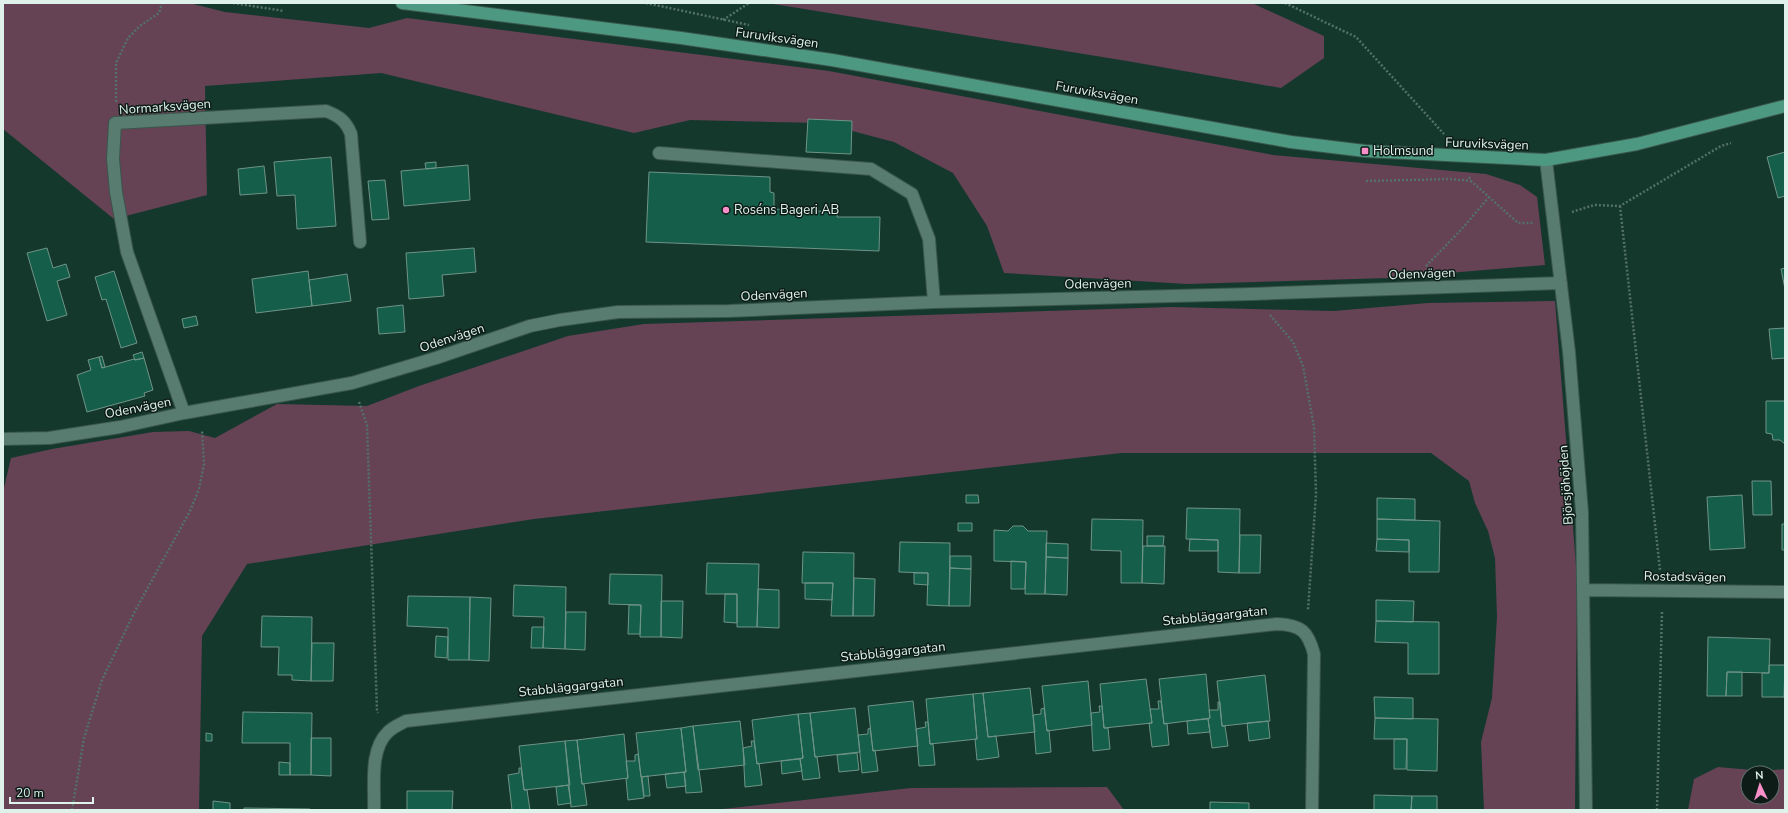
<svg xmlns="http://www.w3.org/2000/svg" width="1788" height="813" font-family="'Nunito Sans',sans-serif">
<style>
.green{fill:#664255;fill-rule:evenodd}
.building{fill:#145e4a;stroke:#6f9486}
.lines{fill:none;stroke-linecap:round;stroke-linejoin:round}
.minor-casing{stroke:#3a564c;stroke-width:14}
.major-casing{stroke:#3a564c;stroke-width:14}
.path{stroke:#537168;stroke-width:2.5;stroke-dasharray:2 2;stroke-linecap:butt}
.minor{stroke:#587c6f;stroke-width:12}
.major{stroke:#4d9880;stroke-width:12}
.poi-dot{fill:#f98fc9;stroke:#0d1c17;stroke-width:1.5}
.labels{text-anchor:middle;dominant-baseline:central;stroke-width:3;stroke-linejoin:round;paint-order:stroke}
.street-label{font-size:13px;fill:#def1ea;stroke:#0d1c17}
.poi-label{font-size:13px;fill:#def1ea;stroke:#0d1c17;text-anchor:start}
</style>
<rect width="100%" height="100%" fill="#15382d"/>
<path class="green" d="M3,3H189L225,12L369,28L407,18L829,71L1273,155L1486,174L1520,185L1537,197L1545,265L1389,278L1187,284L1004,273L987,226L953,173L894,142L822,123L690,120L634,133L381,73L205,86L207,195L114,219L3,129Z
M767,3H1252L1324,36V58L1281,88L1127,61Z
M1555,301L1577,578L1575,810H1484L1481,742L1492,698L1497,617L1495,558L1488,531L1475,503L1469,481L1431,453H1121L534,519L247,564L202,636L199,810H3V492L11,458L52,449L153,432L189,431L215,438L277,404L367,406L419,386L568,336L644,324L1172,307L1334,311L1428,303Z
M1718,767L1763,771L1785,769V810H1688L1694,779ZM1748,773H1772V797H1748Z
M1107,787L1124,810H714L911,788Z"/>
<path class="building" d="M808,119L852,121L851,154L806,152Z
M1785,152V196L1778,198L1767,157Z
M331,157L336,226L297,229L295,195L277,196L274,162Z
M436,162V168L426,169L425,163Z
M468,165L470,200L404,206L401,171Z
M264,166L267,193L240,195L238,169Z
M649,172L770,177V192L774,193V209L838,212L837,217H880L879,251L646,242Z
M385,180L389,219L372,220L368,181Z
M47,248L53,268L66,264L70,277L57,281L67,315L47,321L27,253Z
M474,248L476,272L442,275L444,296L409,299L406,253Z
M1785,268V289L1781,269Z
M114,271L137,343L121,348L106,299L102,300L95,277Z
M308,271L312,306L256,313L252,279Z
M347,274L351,301L312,306L309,280Z
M403,305L405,332L379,334L377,308Z
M196,316L198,325L184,328L182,319Z
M1785,328V358L1772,359L1769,329Z
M142,352L144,358L135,360L133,355Z
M102,356L105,367L102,368L99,357Z
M99,357L102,368L134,359L135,360L144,358L153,390L144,393L145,396L87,412L77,375L91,370L88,360Z
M1766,401H1785V444L1780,440H1773L1772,434L1766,433Z
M1752,481H1771L1772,515H1753Z
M966,495H978L979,503H966Z
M1742,495L1745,548L1710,550L1707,497Z
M1377,498L1415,499V520L1377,519Z
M1187,508L1240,509L1239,573L1218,572V540L1186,539Z
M1092,519L1143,520L1142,583H1121V551L1091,550Z
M1377,519L1440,521L1439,572H1409V540L1377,539Z
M958,523H972V531H958Z
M1782,524H1785V550H1782Z
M1013,526H1023L1028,531H1047L1045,594H1025L1026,562L994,561V530L1008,531Z
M1240,535H1261L1260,573H1239Z
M1147,536H1164L1163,546H1147Z
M1190,539L1218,540V551H1189Z
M1377,539L1409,540V552L1376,551Z
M900,542L950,543L949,606L927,605L928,573L899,572Z
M1046,543L1068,544V558L1046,557Z
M1143,546H1165L1164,584L1142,583Z
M803,552L854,553L853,616H831L833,583H802Z
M950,556H971V569L950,568Z
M1046,557L1068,558L1067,595L1045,594Z
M1011,561L1026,562L1025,589H1011Z
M707,563L759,564L757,627H737V594H706Z
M950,568L971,569L970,606H949Z
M914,573H928V585L914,584Z
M610,574L662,575L661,637H640L641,605L609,604Z
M854,578L875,579L874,616H853Z
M805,583H833L832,600L805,599Z
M514,585L566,587L565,649L543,648L544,617L513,616Z
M758,589L779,590V628L757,627Z
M725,594H737V623L724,622Z
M408,596L470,597L469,660H448V628L407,626Z
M470,597L491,598L489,661L469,660Z
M1376,600L1414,601L1413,622L1376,621Z
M661,601H683L682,638L661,637Z
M629,605H641L640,634H628Z
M566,612H586L585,650L565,649Z
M262,616L312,617L311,681L292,680V675H278L279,647H261Z
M1376,621L1439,622V674H1408V643L1375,642Z
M532,627H544L543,648H531Z
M436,636L448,637L447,658L435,657Z
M1708,637L1770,639L1769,673L1727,672L1726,696H1707Z
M312,643H334L333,681H311Z
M1769,665H1785L1784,697H1762V673H1769Z
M1727,672H1742V696H1726Z
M1206,674L1210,718L1164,724L1159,679Z
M1265,675L1270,721L1222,726L1217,681Z
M1146,679L1152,723L1104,728L1100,684Z
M1088,681L1092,725L1047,731L1042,686Z
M1030,688L1035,732L988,737L983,693Z
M983,693L988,737L996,736L999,757L977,760L975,739H977L973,694Z
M973,694L977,739L930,744L926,699Z
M1374,697L1413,698V719L1375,718Z
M913,701L918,746L873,751L868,706Z
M1158,701H1161L1164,724L1167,723L1169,745L1152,747L1149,723H1152L1150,709H1159Z
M1218,702H1220L1222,726H1225L1228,746L1212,748L1208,719L1210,718L1209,710H1218Z
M1099,706H1102L1104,728H1108L1110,749L1093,751L1091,713L1100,712Z
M855,708L860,752L815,757L810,713Z
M1044,708L1047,731L1049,730L1051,752L1036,754L1033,715L1041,714V709Z
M243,712L312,713L311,775H290V743H242Z
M810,713L815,757H817L820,778L803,780L800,759L803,758L798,714Z
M798,714L803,758L757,764L752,720Z
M1375,718L1438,719L1437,771L1407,770V739H1374Z
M1208,719L1210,732L1188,734L1187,721Z
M740,721L745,765L698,770L693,726Z
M1268,721L1270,738L1249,741L1247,723Z
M925,722H928L930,744H933L935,765L919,766L916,729L926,727Z
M693,726L702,792L686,793L684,772H686L681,728Z
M681,728L686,772L641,777L636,733Z
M870,728L873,751L875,750L878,771L862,773L858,735L868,734V729Z
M206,733L212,734V741H206Z
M624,734L628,778L582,784L577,740Z
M311,738H331V776L311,775Z
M1394,739H1407L1406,769H1394Z
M577,740L582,784H584L587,805L571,807L565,741Z
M565,741L570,785L524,790L519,746Z
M751,741H754L757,764L759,763L762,785L745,787L743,748L752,746Z
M857,753L859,770L839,772L837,755Z
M638,754L644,798L628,800L626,779L628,778L626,761H635V755Z
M800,759L802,771L782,774L781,761Z
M279,762L290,763V775H279Z
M519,768H521L524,790H527L530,810H512L508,775L519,773Z
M684,772L686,786L667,788L665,774Z
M648,776L650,796H644L642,777Z
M568,785L571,803L558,805L556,787Z
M407,791H453L452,810H407Z
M1374,795L1412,796L1411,810H1374Z
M1412,796H1437V810H1411Z
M213,801L230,803V810H213Z
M1210,802L1249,803V810H1210Z
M244,808L310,809V810H244Z"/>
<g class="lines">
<defs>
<path id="minor" d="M659,153L871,169L912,194L929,239L934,302
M1546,160L1569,352L1582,512L1586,810
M184,413L127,252L116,192L113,159L115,123L326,111C339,116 346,121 351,134L360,242
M3,439L49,438L120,427L184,413L352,383L436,358L530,326L560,320L618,312L729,311L934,302L1252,294L1561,283
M1584,590L1785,592
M374,810C375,786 369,750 388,732C393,727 400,724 406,721L1277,624C1301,625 1308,631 1314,654L1312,810"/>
<path id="major" d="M402,3L681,38L832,60L1291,142L1365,151L1546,160L1637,144L1785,106"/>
</defs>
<use href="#minor" class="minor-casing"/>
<use href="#major" class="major-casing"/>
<path class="path" d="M233,3L284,11
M646,3L749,25
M1285,3L1356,37L1444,134
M723,20L749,3
M116,102V63L128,38L140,26L159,13L162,3
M1469,177L1471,181L1518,223H1534
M1366,181L1451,179L1471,181
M1620,206L1660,570
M1572,212L1594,205L1620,206L1721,146L1731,143
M1426,266L1461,230L1489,197
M1270,315L1293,342L1303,366L1314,427L1316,494L1308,610
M359,402L367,425L377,710L378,713
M72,810L84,738L102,680L135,611L190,511L199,489L204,464L202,430
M1657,810L1662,611"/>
<use href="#minor" class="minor"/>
<use href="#major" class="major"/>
</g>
<g class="poi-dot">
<rect x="1361" y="147" width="8" height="8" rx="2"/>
<circle cx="726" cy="210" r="4"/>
</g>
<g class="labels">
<g class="street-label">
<text transform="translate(777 38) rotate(8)">Furuviksvägen</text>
<text transform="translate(1097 93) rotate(10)">Furuviksvägen</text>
<text transform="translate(165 107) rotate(-4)">Normarksvägen</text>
<text transform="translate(1487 144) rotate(2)">Furuviksvägen</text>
<text transform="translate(1422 274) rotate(-2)">Odenvägen</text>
<text transform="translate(1098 284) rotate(-1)">Odenvägen</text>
<text transform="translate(774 295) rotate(-3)">Odenvägen</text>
<text transform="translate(452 338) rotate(-18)">Odenvägen</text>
<text transform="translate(138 408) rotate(-11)">Odenvägen</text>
<text transform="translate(1566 485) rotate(-94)">Björsjöhöjden</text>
<text transform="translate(1685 577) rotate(1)">Rostadsvägen</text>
<text transform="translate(1215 616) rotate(-6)">Stabbläggargatan</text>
<text transform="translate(893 652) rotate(-6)">Stabbläggargatan</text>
<text transform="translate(571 687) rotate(-6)">Stabbläggargatan</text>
</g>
<g class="poi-label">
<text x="1373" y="151">Holmsund</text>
<text x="734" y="210">Roséns Bageri AB</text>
</g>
</g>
<rect width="1788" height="813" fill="none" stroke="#def1ea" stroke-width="8"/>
<g transform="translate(1760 785) rotate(356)"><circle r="19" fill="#0d1c17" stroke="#61716b"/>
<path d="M0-3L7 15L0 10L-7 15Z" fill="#f98fc9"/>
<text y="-6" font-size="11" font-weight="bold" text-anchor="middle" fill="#def1ea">N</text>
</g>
<path d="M10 797v6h83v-6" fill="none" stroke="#def1ea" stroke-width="2"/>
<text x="16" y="797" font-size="12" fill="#def1ea" stroke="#0d1c17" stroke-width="3" paint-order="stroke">20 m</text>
</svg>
